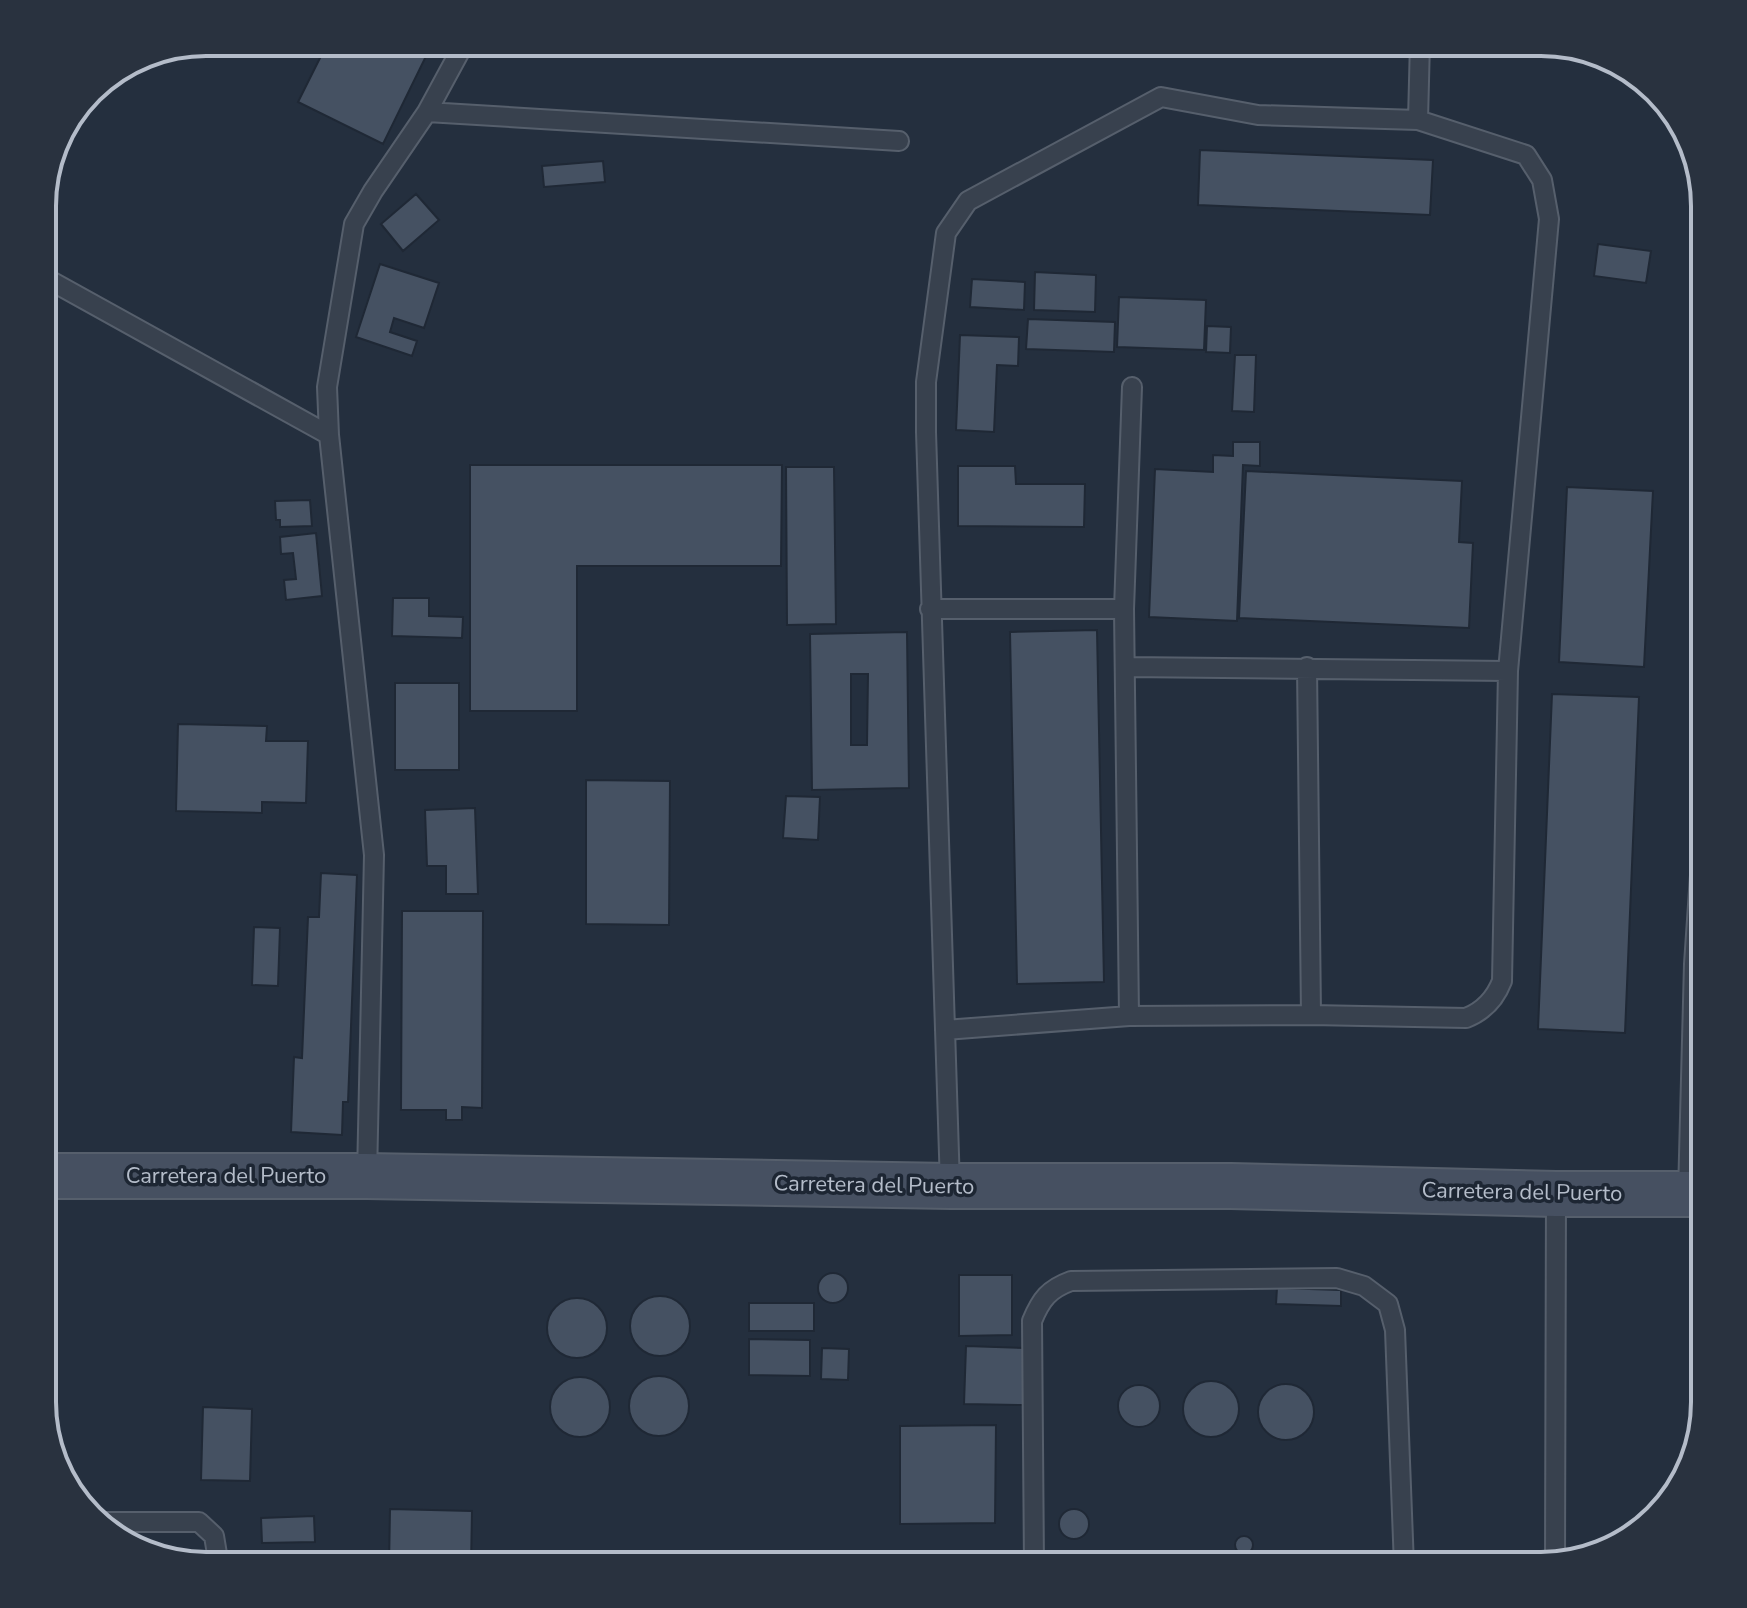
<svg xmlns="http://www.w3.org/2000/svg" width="1747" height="1608" font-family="'Nunito Sans',sans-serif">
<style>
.building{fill:#455162;stroke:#1f2835;stroke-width:2;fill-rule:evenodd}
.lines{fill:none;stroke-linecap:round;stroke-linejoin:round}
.service-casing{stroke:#565f6c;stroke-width:22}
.secondary-casing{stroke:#565f6c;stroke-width:48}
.service{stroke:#38414e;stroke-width:18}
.secondary{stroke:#465061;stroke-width:44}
.labels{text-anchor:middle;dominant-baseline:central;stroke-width:7;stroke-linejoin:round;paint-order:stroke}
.street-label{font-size:22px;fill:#b4bcc9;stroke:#1d2633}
.rim{fill:none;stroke:#b4bcc9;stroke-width:4}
</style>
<rect width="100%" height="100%" fill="#242f3e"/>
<path class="building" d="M328,42H433L383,144L298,102Z
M1200,150L1433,160L1430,215L1198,205Z
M603,161L605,182L544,187L542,166Z
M416,194L439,220L403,251L381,224Z
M1598,244L1651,251L1646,283L1594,276Z
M380,264L439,283L424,328L394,318L390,332L417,341L412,356L356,337Z
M1035,272L1096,275L1095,312L1034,310Z
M972,279L1025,282L1024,310L970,307Z
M1119,297L1206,300L1204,350L1117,347Z
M1028,319L1115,322L1114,352L1026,349Z
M1207,326L1231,327L1230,353L1206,352Z
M960,335L1019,337L1018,366L997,365L994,432L956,430Z
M1235,355H1256L1254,412L1232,411Z
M1233,442H1260V466L1243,465L1237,621L1149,617L1155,469L1213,472V455L1233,456Z
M470,465H782L781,566H577V711H470Z
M958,466H1015L1016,484H1085L1084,527L958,526Z
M786,467H834L836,624L787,625Z
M1246,471L1462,481L1459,542L1473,543L1469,628L1239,618Z
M1567,487L1653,491L1644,667L1559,662Z
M310,500L312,526L280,527V520H276L275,501Z
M316,533L322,596L286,600L284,580L296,579L293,553L281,554L280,537Z
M393,598H429V616L463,617L462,638L392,636Z
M1097,630L1104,982L1017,984L1010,632Z
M907,632L909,788L812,790L810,634ZM851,674H868L867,745H851Z
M395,683H459V770H395Z
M1552,694L1639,697L1625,1033L1538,1029Z
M178,724L267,726L266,741H308L306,803L262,802V813L176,811Z
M586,780L670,781L669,925L586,924Z
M786,796L820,797L818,840L783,838Z
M475,808L478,894H446V866H427L425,810Z
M42,830L56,945L42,946Z
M321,873L357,875L348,1102H343L342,1135L291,1132L294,1057L302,1058L308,917H319Z
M402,911H483L482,1108L462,1107V1120H446V1110H401Z
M254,927L280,928L278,986L252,985Z
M818 1288a15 15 0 1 1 30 0a15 15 0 1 1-30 0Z
M959,1275H1012V1335L959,1336Z
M1277,1288L1341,1290V1306L1276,1304Z
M630 1326a30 30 0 1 1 60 0a30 30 0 1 1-60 0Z
M547 1328a30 30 0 1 1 60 0a30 30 0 1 1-60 0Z
M749,1303H814V1331H749Z
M749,1339L810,1340V1376L749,1375Z
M966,1346L1025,1348L1023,1405L964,1404Z
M822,1348L849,1349L848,1380L821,1379Z
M629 1406a30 30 0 1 1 60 0a30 30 0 1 1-60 0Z
M550 1407a30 30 0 1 1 60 0a30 30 0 1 1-60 0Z
M1183 1409a28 28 0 1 1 56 0a28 28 0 1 1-56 0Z
M1258 1412a28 28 0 1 1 56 0a28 28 0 1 1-56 0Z
M1118 1406a21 21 0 1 1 42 0a21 21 0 1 1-42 0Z
M203,1407L252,1409L250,1481L201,1480Z
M996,1425L995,1523L900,1524V1426Z
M1059 1524a15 15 0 1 1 30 0a15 15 0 1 1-30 0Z
M390,1509L472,1511L471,1566H389Z
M314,1516L315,1542L262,1543L261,1518Z
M1235 1545a9 9 0 1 1 18 0a9 9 0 1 1-18 0Z"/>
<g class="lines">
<defs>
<path id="service" d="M427,112L899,141
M1418,120L1420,42
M42,276L329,435
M930,609H1124
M1127,667L1508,671
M1307,667L1311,1015
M1129,1016L1124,609L1132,387
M945,1030L1129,1016L1311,1015L1466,1018C1484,1011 1495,999 1502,981L1508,671L1549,219L1542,180L1526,155L1418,120L1258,115L1161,97L968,201L946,233L926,382V432L950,1186
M367,1176L374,855L329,435L327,387L354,224L373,191L427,112L465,42
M1688,1194L1694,964L1705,801
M96,1522H199L214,1536L219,1566
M1555,1565L1556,1194
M1034,1566L1032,1321C1041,1299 1049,1289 1071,1281L1337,1278L1364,1286L1388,1304L1395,1330L1404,1566"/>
<path id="secondary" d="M42,1176H367L950,1186H1231L1556,1194H1705"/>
</defs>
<use href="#service" class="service-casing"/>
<use href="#secondary" class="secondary-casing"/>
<use href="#service" class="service"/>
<use href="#secondary" class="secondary"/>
</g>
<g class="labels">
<g class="street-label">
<text x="226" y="1176">Carretera del Puerto</text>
<text transform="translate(874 1185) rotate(1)">Carretera del Puerto</text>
<text transform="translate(1522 1192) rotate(1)">Carretera del Puerto</text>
</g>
</g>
<path d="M0 0H1747V1608H0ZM206 56H1541A150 150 0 0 1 1691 206V1402A150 150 0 0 1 1541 1552H206A150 150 0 0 1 56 1402V206A150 150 0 0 1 206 56Z" fill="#29323f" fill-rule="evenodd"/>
<path class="rim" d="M206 56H1541A150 150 0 0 1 1691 206V1402A150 150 0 0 1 1541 1552H206A150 150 0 0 1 56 1402V206A150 150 0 0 1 206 56Z"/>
</svg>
